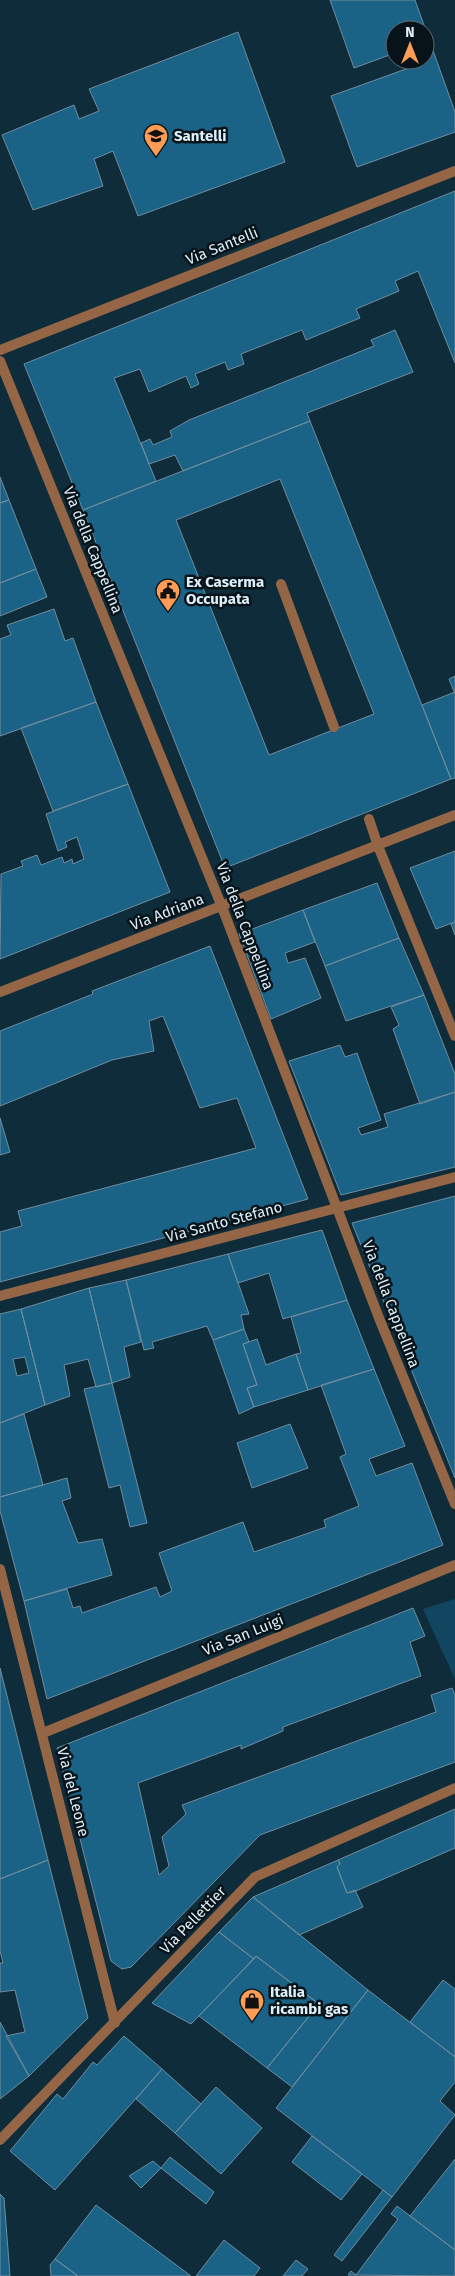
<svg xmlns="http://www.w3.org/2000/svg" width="455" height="2276" font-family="'Fira Sans',sans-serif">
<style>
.green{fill:#114660}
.building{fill:#1b6386;stroke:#6f8d9f;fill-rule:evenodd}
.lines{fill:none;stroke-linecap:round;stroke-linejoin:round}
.service{stroke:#956645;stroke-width:10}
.minor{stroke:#956645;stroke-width:10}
.labels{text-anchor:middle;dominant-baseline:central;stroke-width:5;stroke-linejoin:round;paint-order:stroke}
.poi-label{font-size:15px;font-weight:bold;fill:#deeff9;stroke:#071319;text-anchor:start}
.street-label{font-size:15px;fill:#deeff9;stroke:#071319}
</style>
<rect width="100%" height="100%" fill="#0f2c3b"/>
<path class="green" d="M455,1599V1679L423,1609Z"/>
<path class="building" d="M330,0H415L455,112V132L357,167L331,96L406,69L403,60H425V30H395V53L354,68Z
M238,32L285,162L138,216L113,151L94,159L103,186L33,210L2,135L74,105L79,119L99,111L89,89Z
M455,191V363L418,271L395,281L399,291L356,309L360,318L306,340L302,330L241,354L244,364L228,370L225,362L195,374L199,384L191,388L186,376L149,392L140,369L114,378L156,481L83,510L24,364Z
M395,330L413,372L307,413L310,421L183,471L175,455L149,464L141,443L150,439L153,445L172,437L170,431L189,420L374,346L371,340Z
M310,421L451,779L225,868L83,510ZM280,479L374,714L269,755L176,520Z
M0,477L9,500L0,503Z
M9,500L36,569L0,583V503Z
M36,569L47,597L0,616V583Z
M54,609L65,641L73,638L96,702L0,736V639L11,635L7,625Z
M455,676V694L449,679Z
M455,692V778L451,779L422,705Z
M96,702L128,784L53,811L21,728Z
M128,784L170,892L0,959L1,874L23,866L21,861L37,855L41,865L62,857L64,863L72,859L73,864L84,859L77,837L65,842L67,847L58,851L46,814Z
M455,851V922L436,929L410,868Z
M377,883L399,938L325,966L303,910Z
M303,910L315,942L285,953L288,963L305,958L321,998L271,1019L239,934Z
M455,922V935L451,924Z
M399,938L424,995L346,1021L325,966Z
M210,946L308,1199L0,1282V1232L22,1226L18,1211L256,1148L237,1098L200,1108L163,1016L149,1021L154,1051L112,1060L0,1106V1031L93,994L92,991Z
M424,995L455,1074V1092L420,1104L393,1029L399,1025L391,1007Z
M340,1045L345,1057L357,1053L381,1120L358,1128L361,1135L388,1127L384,1114L455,1092V1167L341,1195L289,1061Z
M0,1118L10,1152L0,1155Z
M455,1196V1478L352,1223Z
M322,1230L347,1300L283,1319L269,1273L238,1283L228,1254Z
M228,1254L249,1314L241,1315L244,1329L213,1340L207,1326L152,1342L154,1348L144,1350L126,1280Z
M126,1280L141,1342L124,1347L130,1377L112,1383L89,1288Z
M89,1288L112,1383L96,1387L88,1359L64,1365L70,1396L45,1405L21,1309Z
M347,1300L374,1369L308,1390L296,1354L301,1353L291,1317Z
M21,1309L45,1405L0,1423V1314ZM25,1357L29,1373L17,1376L13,1359Z
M244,1329L249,1342L243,1344L257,1385L247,1388L254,1407L239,1414L213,1340Z
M257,1339L266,1365L296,1354L308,1390L254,1407L247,1388L257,1385L243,1344Z
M374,1369L405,1446L369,1459L376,1476L412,1463L443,1545L47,1699L24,1601L67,1589L73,1608L80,1606L82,1613L156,1587L160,1597L172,1591L159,1553L243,1522L254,1552L326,1527L324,1520L359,1506L340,1457L346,1454L321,1385Z
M112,1383L147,1523L130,1527L120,1485L109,1488L84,1389Z
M24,1414L43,1485L0,1497V1423Z
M290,1424L308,1468L252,1488L237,1443Z
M67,1478L71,1498L62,1501L78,1543L102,1539L112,1575L24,1601L0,1511V1497Z
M413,1608L425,1636L410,1642L421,1676L283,1727V1731L241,1749V1745L138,1783L159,1875L169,1866L162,1837L186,1814L182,1805L436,1712L431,1695L452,1688L455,1695V1762L260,1835L131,1967L122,1969L111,1961L57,1748Z
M0,1668L48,1860L0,1879Z
M455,1809V1848L356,1891L347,1893L337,1867L340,1864L338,1860Z
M48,1860L88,2018L29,2076L6,2036L25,2032L15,1990L0,1992V1963H3L0,1951V1879Z
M338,1860L340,1864L337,1867L347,1893L355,1890L363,1907L299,1935L253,1897Z
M253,1897L368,1990L292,2087L267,2068L319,2004L256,1956L254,1959L219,1932Z
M219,1932L254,1959L191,2024L152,2003Z
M256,1956L319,2004L267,2068L199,2016Z
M443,1980L455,1989V2057L410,2022Z
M368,1990L455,2057V2082L440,2101L455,2115L392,2197L276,2108Z
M0,2022L29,2076L0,2099Z
M124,2036L162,2069L55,2190L10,2151L57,2094L63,2099L93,2062L97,2065Z
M162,2069L201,2104L175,2133L136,2099Z
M216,2087L262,2128L221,2174L175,2133Z
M312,2136L362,2174L341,2200L292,2162Z
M170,2157L214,2192L206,2204L161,2168Z
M455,2159V2250L410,2216Z
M153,2161L161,2168L141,2188L129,2176Z
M383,2190L392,2197L342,2261L334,2255Z
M0,2194L4,2198L10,2276H0Z
M96,2205L191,2276H78L55,2259Z
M397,2206L455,2250V2276L348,2275L351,2271L356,2275L398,2219L391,2214Z
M224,2240L260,2268L254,2276H196Z
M55,2259L78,2276H51L50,2265Z
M296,2260L308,2269L302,2276H283Z"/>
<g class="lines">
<path class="service" d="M281,584L334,727
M369,819L378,846"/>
<path class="minor" d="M0,350L455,171
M0,361L222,907L379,1318L455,1504
M378,846L455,1036
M0,992L455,815
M0,1296L455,1177
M0,1569L115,2023
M43,1733L455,1565
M0,2140L255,1877L455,1788"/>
</g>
<defs>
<symbol id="school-pin" viewBox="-11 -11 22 30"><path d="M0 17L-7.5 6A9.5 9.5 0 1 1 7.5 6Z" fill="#fd9d55" stroke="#071319"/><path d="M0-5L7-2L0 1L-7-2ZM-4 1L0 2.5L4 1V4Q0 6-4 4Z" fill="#111"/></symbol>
<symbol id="civic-pin" viewBox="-11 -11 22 30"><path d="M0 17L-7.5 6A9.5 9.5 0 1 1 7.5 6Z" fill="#fd9d55" stroke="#071319"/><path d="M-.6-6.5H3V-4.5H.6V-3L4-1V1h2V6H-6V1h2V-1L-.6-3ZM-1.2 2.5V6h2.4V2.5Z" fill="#111"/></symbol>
<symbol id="shop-pin" viewBox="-11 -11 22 30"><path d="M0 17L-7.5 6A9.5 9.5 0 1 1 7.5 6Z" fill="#fd9d55" stroke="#071319"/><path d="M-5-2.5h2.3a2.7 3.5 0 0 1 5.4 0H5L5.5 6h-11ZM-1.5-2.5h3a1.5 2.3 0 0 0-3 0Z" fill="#111"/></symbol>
</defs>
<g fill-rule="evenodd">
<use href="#school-pin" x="142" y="122" width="28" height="38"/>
<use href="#civic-pin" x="154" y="577" width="28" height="38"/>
<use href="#shop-pin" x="238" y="1987" width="28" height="38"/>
</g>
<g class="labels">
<g class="poi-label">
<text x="174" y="136">Santelli</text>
<text x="186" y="582">Ex Caserma<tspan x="186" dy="17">Occupata</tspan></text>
<text x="270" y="1992">Italia<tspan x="270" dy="17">ricambi gas</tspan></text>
</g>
<g class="street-label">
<text transform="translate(222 246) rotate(-22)">Via Santelli</text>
<text transform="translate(93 550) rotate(68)">Via della Cappellina</text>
<text transform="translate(167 912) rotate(-21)">Via Adriana</text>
<text transform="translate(245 926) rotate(69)">Via della Cappellina</text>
<text transform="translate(224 1222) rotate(-15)">Via Santo Stefano</text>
<text transform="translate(391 1304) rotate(69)">Via della Cappellina</text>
<text transform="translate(243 1635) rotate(-22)">Via San Luigi</text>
<text transform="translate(73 1792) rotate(76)">Via del Leone</text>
<text transform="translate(193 1920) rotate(-46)">Via Pellettier</text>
</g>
</g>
<g transform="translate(410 45)"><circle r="24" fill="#071319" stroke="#5d6b73"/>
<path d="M0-4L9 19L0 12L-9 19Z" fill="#fd9d55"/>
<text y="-8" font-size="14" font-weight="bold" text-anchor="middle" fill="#deeff9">N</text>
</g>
</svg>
